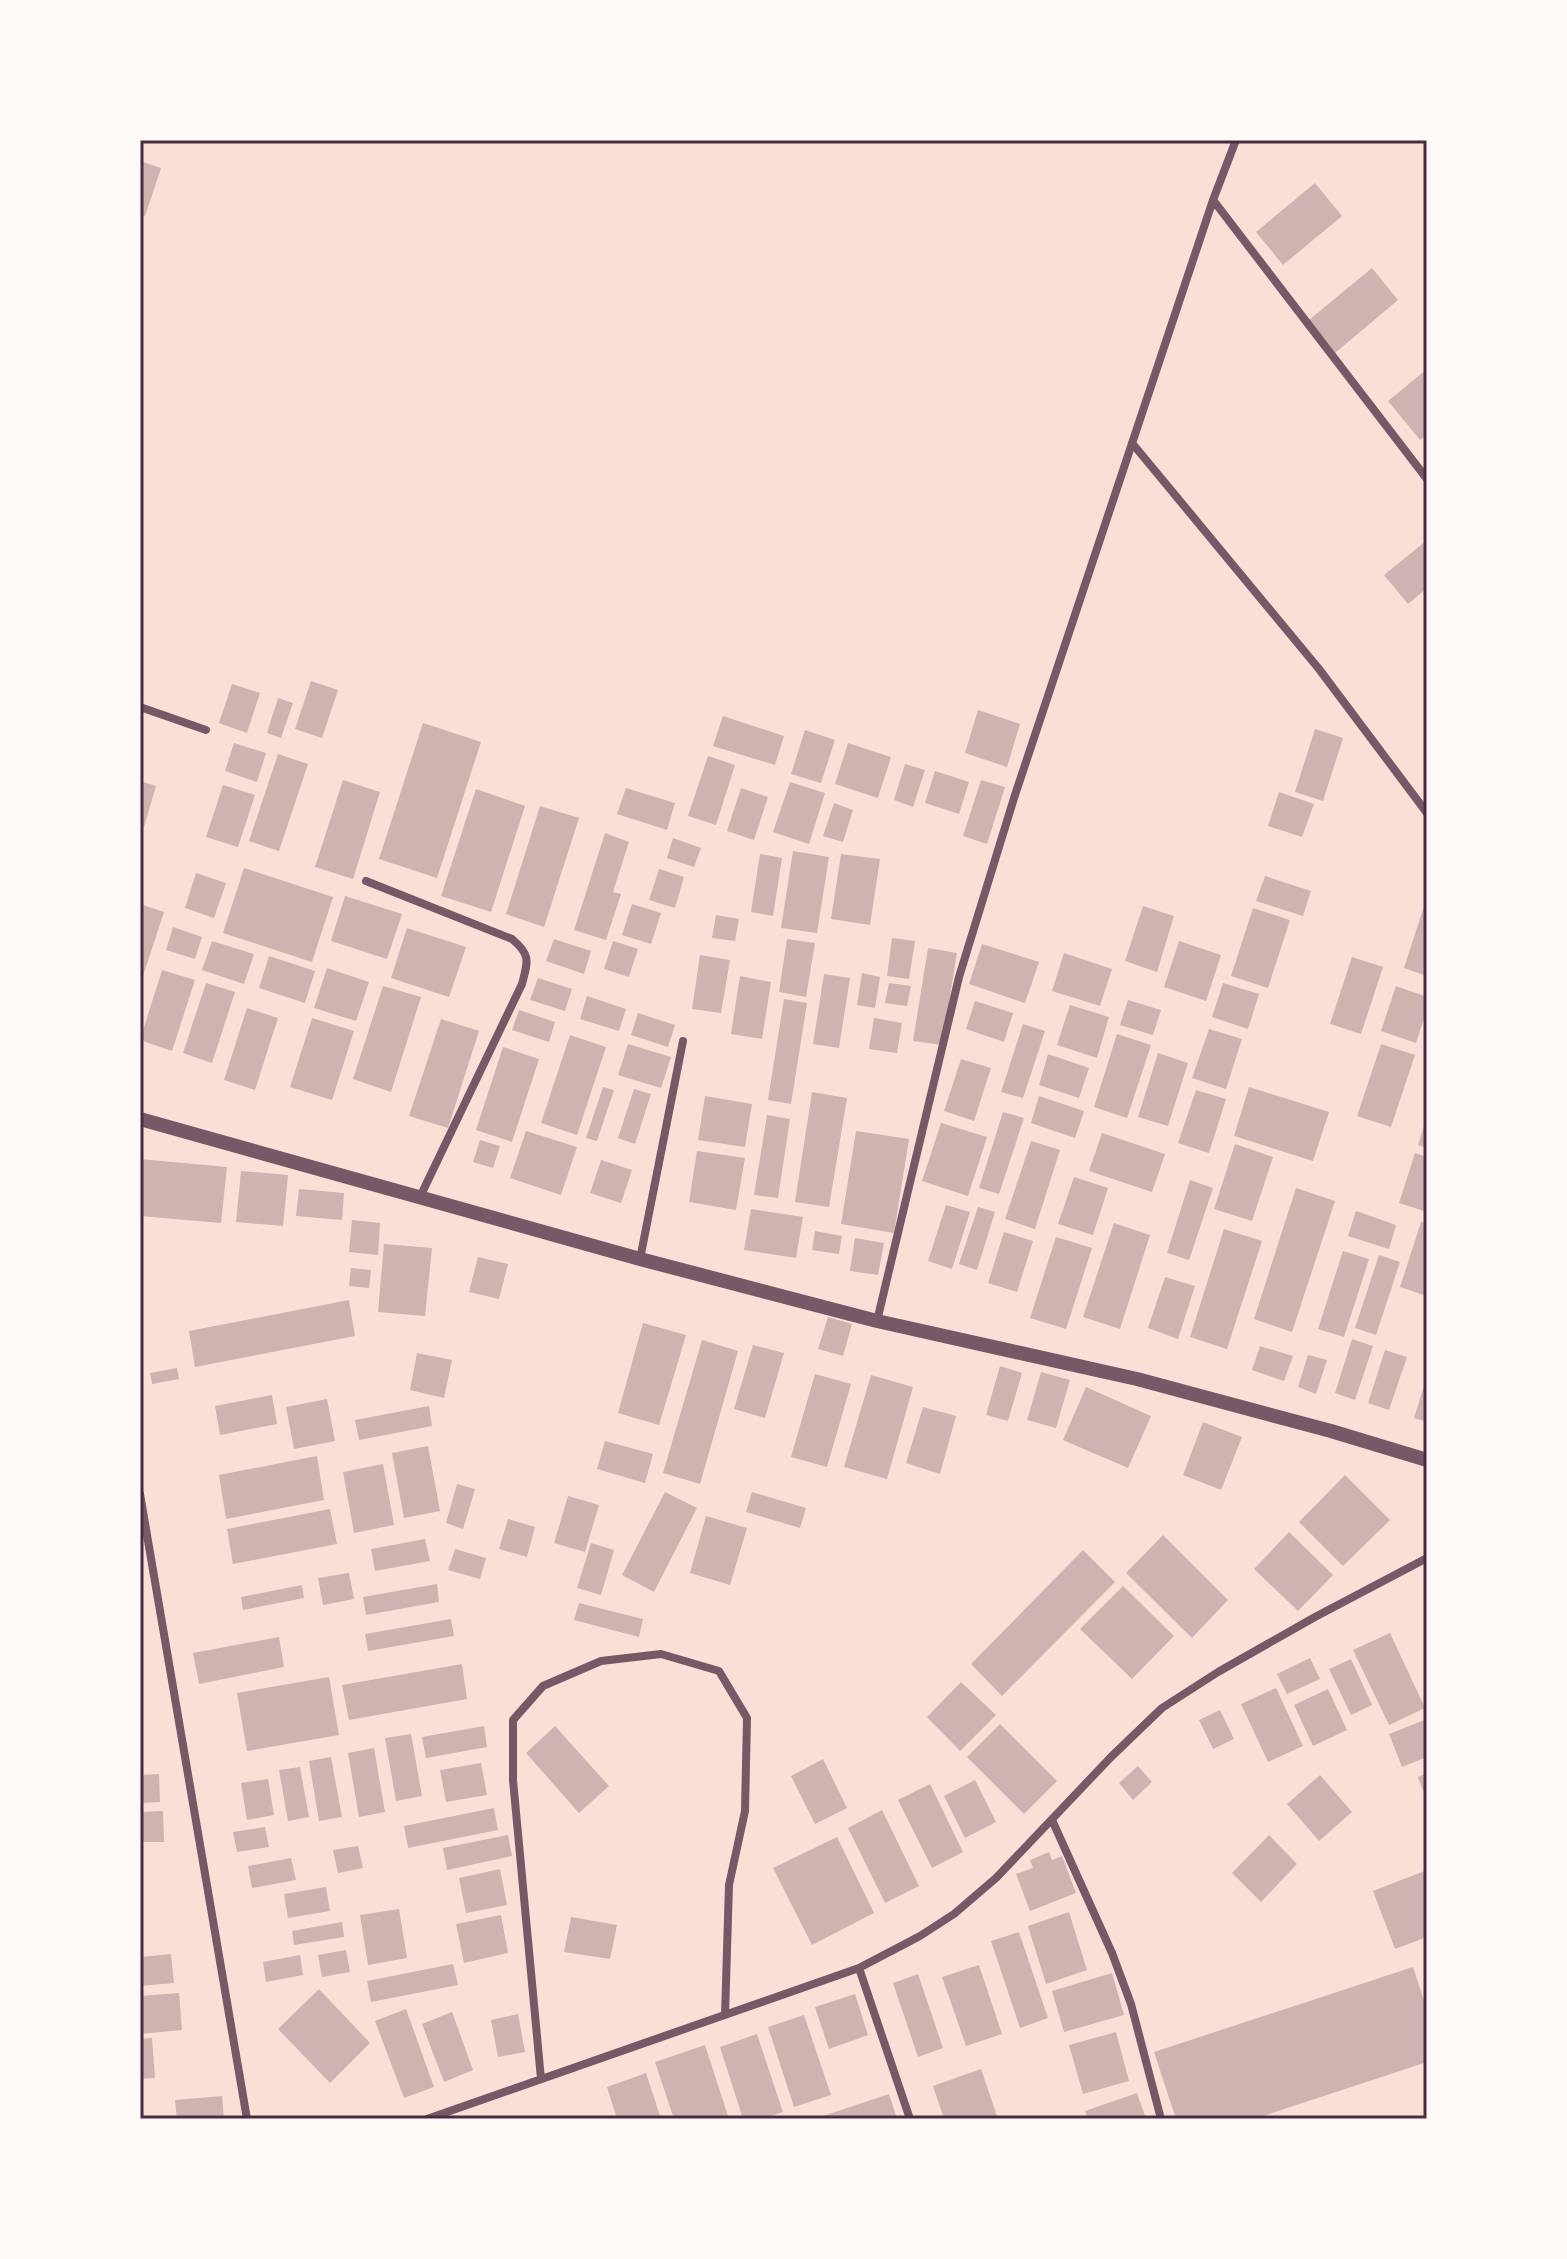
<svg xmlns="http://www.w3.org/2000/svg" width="1567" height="2259" font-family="Raleway,sans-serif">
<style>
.building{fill:#ccb4b1}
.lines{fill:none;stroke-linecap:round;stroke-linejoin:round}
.minor{stroke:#755966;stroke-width:8}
.tertiary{stroke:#755966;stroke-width:14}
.neatline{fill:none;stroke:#4a2c40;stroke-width:3}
</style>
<rect width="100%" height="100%" fill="#f7e1d7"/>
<path class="building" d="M140,161L161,168L145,216L140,214Z
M1315,183L1342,216L1283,265L1256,232Z
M1372,268L1398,300L1335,353L1309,320Z
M1427,369V435L1420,440L1388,401Z
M1427,540V588L1408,604L1384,575Z
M311,681L338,690L322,738L295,729Z
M232,684L260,693L247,733L219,723Z
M278,698L293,703L281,738L267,733Z
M978,710L1020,724L1007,767L965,753Z
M723,716L784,736L775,765L713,746Z
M423,723L481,742L437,878L379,859Z
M1315,729L1343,738L1323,801L1295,792Z
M805,730L835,740L821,783L791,774Z
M234,743L266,753L257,782L225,771Z
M848,743L891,757L878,798L835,784Z
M278,754L308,764L279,851L249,841Z
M708,756L735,765L716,825L688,816Z
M905,764L925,770L913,807L894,800Z
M935,771L969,782L959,814L925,803Z
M343,780L380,792L353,879L315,867Z
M981,780L1005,787L987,844L963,836Z
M140,781L156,786L144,827L140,825Z
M790,782L825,793L809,844L773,832Z
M223,785L255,795L238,847L206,837Z
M626,788L675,803L667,830L617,814Z
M741,788L768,797L754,840L727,831Z
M476,789L525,806L491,912L441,896Z
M1279,792L1314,804L1302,837L1268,826Z
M834,803L853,810L843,842L823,836Z
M540,806L579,818L544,927L506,914Z
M605,833L629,842L613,892L621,894L606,940L574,930Z
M673,838L701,848L694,867L667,858Z
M793,851L829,857L817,933L781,928Z
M760,854L782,858L773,916L751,912Z
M841,854L880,859L870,925L831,919Z
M244,868L333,897L312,962L223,933Z
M659,869L684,877L675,908L649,900Z
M196,873L226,883L214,918L185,908Z
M1265,876L1311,891L1303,916L1256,901Z
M345,896L402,914L387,959L331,941Z
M140,904L164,912L141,982H140Z
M632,904L661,913L651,944L622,935Z
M1143,906L1174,916L1157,972L1125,961Z
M1424,906L1427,907V976L1404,968Z
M1253,908L1290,920L1268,988L1231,976Z
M716,915L739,919L735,941L712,938Z
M173,927L202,937L195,959L166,950Z
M407,928L466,947L449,997L391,978Z
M892,938L915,941L909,979L887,976Z
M554,939L591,951L584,974L546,961Z
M787,939L815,943L806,997L779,992Z
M212,941L254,954L244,984L202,970Z
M613,941L638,949L629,977L604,969Z
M1179,941L1221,955L1206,1001L1164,987Z
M982,944L1039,962L1025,1003L969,984Z
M928,948L957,953L942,1045L913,1041Z
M1064,953L1112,969L1100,1006L1052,991Z
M700,955L730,960L721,1013L692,1009Z
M269,956L315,971L305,1003L259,988Z
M1352,957L1383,967L1361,1034L1330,1024Z
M327,968L369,982L356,1021L314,1008Z
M162,970L195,980L172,1051L140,1040Z
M862,973L880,977L875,1008L857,1005Z
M824,974L850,978L839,1048L813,1044Z
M740,976L771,982L762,1039L731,1034Z
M538,978L572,989L565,1011L530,1000Z
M206,983L235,992L212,1063L183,1053Z
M889,983L911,986L907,1006L885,1003Z
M1223,983L1259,994L1248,1029L1212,1017Z
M383,986L421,997L391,1092L353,1079Z
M1396,986L1427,997V1009L1416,1043L1381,1031Z
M587,996L626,1009L619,1031L580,1019Z
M784,999L807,1003L791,1104L768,1100Z
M1128,1000L1161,1010L1153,1035L1120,1025Z
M975,1001L1013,1013L1004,1042L966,1029Z
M1070,1005L1109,1017L1097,1058L1057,1045Z
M247,1008L278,1018L255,1090L224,1080Z
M519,1010L555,1022L549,1042L512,1030Z
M638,1013L675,1025L668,1047L631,1035Z
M312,1018L354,1031L332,1100L290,1087Z
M874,1018L902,1023L897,1053L869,1049Z
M441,1019L479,1031L448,1128L409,1116Z
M1023,1024L1045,1031L1023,1098L1001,1092Z
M1209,1029L1242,1039L1226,1089L1192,1078Z
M1117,1034L1151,1045L1127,1118L1094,1107Z
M570,1035L606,1047L577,1135L541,1123Z
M628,1044L671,1057L661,1088L618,1075Z
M1381,1044L1415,1055L1391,1127L1357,1116Z
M503,1047L539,1059L512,1142L476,1130Z
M1158,1053L1188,1063L1168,1126L1138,1117Z
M1048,1054L1089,1068L1079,1098L1039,1085Z
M961,1059L991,1068L974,1121L944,1111Z
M603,1087L614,1090L597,1141L586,1138Z
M1249,1087L1329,1112L1313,1161L1234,1136Z
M634,1089L651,1094L635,1144L618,1138Z
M1196,1090L1226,1099L1209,1153L1178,1143Z
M812,1092L847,1098L829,1207L795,1202Z
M705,1096L752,1104L745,1147L698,1140Z
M1039,1096L1084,1111L1075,1138L1031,1123Z
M1003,1112L1024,1118L999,1194L979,1188Z
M767,1115L790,1119L778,1198L754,1195Z
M1426,1119L1427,1120V1148L1418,1145Z
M941,1123L987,1137L968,1196L922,1181Z
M526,1131L577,1147L561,1195L510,1178Z
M856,1131L909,1139L894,1233L841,1224Z
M1102,1133L1165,1154L1152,1192L1089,1171Z
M480,1140L500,1146L493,1168L473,1162Z
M1031,1141L1060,1150L1035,1229L1005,1219Z
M1235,1144L1273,1157L1252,1221L1214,1209Z
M697,1151L745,1158L736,1210L689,1202Z
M1415,1153L1427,1157V1212L1399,1203Z
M140,1159L227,1167L221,1223L140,1216Z
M601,1160L632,1170L621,1203L590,1193Z
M241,1171L288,1175L283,1226L236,1222Z
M1074,1177L1108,1188L1093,1235L1058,1224Z
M1190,1180L1213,1188L1189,1260L1167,1253Z
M1296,1188L1335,1201L1292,1332L1254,1319Z
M299,1189L344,1193L342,1220L296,1216Z
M946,1205L970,1212L952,1269L928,1261Z
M978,1207L995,1212L977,1270L959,1264Z
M751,1209L803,1217L796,1258L744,1250Z
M1356,1211L1396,1225L1389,1249L1348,1236Z
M352,1220L380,1223L378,1255L349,1252Z
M1421,1222L1427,1223V1296L1400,1287Z
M1114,1223L1150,1235L1120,1329L1083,1317Z
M1224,1229L1262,1241L1227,1349L1190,1337Z
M815,1231L842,1236L839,1254L812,1250Z
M1004,1232L1033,1241L1017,1292L988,1283Z
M1056,1237L1092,1248L1066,1329L1030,1318Z
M855,1238L884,1243L878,1275L850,1271Z
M384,1244L432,1248L425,1316L378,1312Z
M1343,1251L1369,1259L1344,1337L1318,1329Z
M1379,1255L1400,1262L1376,1335L1355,1328Z
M478,1257L508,1264L499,1299L469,1292Z
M351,1268L371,1270L369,1288L349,1286Z
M1165,1277L1195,1286L1178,1339L1148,1328Z
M349,1300L355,1336L195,1367L189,1331Z
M828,1317L852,1324L843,1356L818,1349Z
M643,1323L686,1335L659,1425L618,1413Z
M1352,1339L1373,1346L1355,1400L1335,1393Z
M702,1340L738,1351L700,1484L663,1473Z
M753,1345L784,1353L765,1418L734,1409Z
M1260,1346L1293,1356L1284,1381L1252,1370Z
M1385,1350L1407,1357L1389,1410L1368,1403Z
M417,1353L452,1360L444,1398L410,1390Z
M1308,1355L1327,1360L1316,1394L1298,1387Z
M1000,1366L1022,1373L1008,1421L986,1415Z
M177,1368L179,1379L152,1384L150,1373Z
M1041,1372L1070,1380L1056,1428L1027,1420Z
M815,1374L851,1384L827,1467L791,1457Z
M871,1375L913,1387L887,1479L844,1467Z
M1426,1379H1427V1422L1414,1418Z
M1086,1387L1151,1416L1128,1468L1063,1440Z
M272,1395L277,1424L220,1435L215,1406Z
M327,1399L335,1441L294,1449L286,1407Z
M429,1406L432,1426L359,1440L355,1420Z
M923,1407L956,1416L940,1474L906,1463Z
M1203,1422L1242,1437L1221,1490L1183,1475Z
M605,1441L653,1454L645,1483L597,1469Z
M428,1446L440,1511L404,1518L392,1453Z
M317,1456L324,1500L226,1519L219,1475Z
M383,1464L394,1525L354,1533L343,1472Z
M1345,1475L1390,1520L1343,1566L1299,1522Z
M457,1484L475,1489L463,1529L446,1523Z
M665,1492L697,1508L654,1592L622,1575Z
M752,1492L806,1508L800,1528L746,1512Z
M568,1496L599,1505L585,1552L554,1543Z
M330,1509L337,1544L233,1564L227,1529Z
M706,1516L747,1528L730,1585L690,1573Z
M508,1519L535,1527L527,1557L499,1549Z
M1289,1532L1333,1575L1298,1611L1254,1569Z
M1163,1535L1228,1600L1192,1638L1126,1573Z
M425,1539L430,1561L375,1571L371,1549Z
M591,1543L614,1550L601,1595L577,1588Z
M455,1549L486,1558L480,1579L448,1570Z
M1083,1550L1115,1582L1002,1696L971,1664Z
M349,1573L354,1599L323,1605L318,1578Z
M437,1584L439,1602L366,1615L363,1597Z
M302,1585L304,1598L243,1610L241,1597Z
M1123,1586L1174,1636L1132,1679L1080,1629Z
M579,1603L643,1619L639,1637L574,1620Z
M451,1619L454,1636L368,1651L365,1634Z
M1390,1633L1425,1708L1389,1725L1353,1650Z
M279,1637L284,1667L199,1684L193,1653Z
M1310,1658L1320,1679L1287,1694L1277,1674Z
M1351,1659L1372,1705L1351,1715L1329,1669Z
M462,1664L467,1699L349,1720L342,1685Z
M329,1677L339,1735L247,1751L237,1693Z
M961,1682L996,1715L960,1751L927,1717Z
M1276,1688L1303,1746L1268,1762L1241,1704Z
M1328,1689L1347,1730L1313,1746L1294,1705Z
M1220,1710L1234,1739L1213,1749L1199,1720Z
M1427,1719V1757L1402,1767L1389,1734Z
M1000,1724L1057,1781L1024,1814L967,1757Z
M484,1726L487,1747L426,1758L422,1737Z
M555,1726L609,1786L579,1813L526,1753Z
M411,1734L422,1796L396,1801L385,1738Z
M374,1748L385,1812L359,1817L348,1753Z
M331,1757L342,1817L319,1821L309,1761Z
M823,1759L847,1808L815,1824L791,1776Z
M481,1763L487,1795L446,1802L440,1770Z
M1138,1766L1152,1782L1133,1800L1119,1783Z
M300,1767L309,1817L288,1821L279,1770Z
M1427,1773V1802L1418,1777Z
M159,1774L160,1802L140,1803V1775Z
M1320,1775L1352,1812L1319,1841L1287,1804Z
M268,1779L274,1815L247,1820L241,1783Z
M975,1780L996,1822L965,1838L944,1796Z
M930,1784L963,1852L932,1868L898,1800Z
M494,1808L498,1830L408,1848L404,1826Z
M882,1810L919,1886L885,1903L848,1828Z
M163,1811L164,1842H140V1812Z
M265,1827L269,1847L237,1852L233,1832Z
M508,1835L512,1856L447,1870L443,1848Z
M1269,1835L1297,1864L1261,1902L1232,1873Z
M837,1837L874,1913L812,1945L773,1868Z
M358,1846L363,1868L338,1873L333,1850Z
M1049,1852L1052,1860L1062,1856L1076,1893L1030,1911L1016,1874L1033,1868L1030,1860Z
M291,1858L296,1880L252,1888L248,1866Z
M500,1869L507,1905L466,1913L459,1878Z
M1427,1870V1937L1395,1949L1373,1891Z
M326,1887L330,1911L288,1918L284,1894Z
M399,1909L407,1958L368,1965L360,1915Z
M1069,1912L1087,1970L1046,1984L1028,1926Z
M501,1915L508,1953L464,1963L456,1924Z
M571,1917L617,1925L610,1959L564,1952Z
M342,1922L344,1937L294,1945L292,1931Z
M1019,1932L1048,2018L1020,2028L991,1941Z
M346,1950L350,1972L322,1977L318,1955Z
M171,1954L174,1983L140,1986V1957Z
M300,1955L303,1975L266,1982L263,1962Z
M453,1964L458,1985L371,2002L367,1981Z
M979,1965L1002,2034L966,2046L942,1977Z
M1413,1967L1427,2009V2062L1254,2119H1176L1154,2052Z
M1112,1973L1124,2015L1064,2032L1052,1991Z
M918,1974L943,2048L918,2057L893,1983Z
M319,1989L370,2043L330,2083L278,2029Z
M179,1993L182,2030L140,2034V1996Z
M855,1994L868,2035L829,2049L815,2007Z
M406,2009L434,2087L404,2098L375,2021Z
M452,2012L473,2070L444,2082L422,2024Z
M518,2014L525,2052L498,2057L491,2020Z
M804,2015L831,2095L794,2107L768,2027Z
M1116,2032L1129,2081L1083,2094L1069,2045Z
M757,2034L783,2112L761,2119H743L720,2047Z
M152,2038L155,2078L140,2079V2039Z
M705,2045L729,2119H674L655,2062Z
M981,2069L998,2119H944L933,2086Z
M646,2073L661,2119H617L607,2087Z
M1137,2093L1146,2119H1088L1085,2111Z
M889,2094L897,2119H817V2118Z
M222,2096L224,2119H177L175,2100Z"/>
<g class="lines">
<path class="minor" d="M1213,200L1236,140
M1132,443L1319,669L1427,813
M140,707L206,730
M366,881L512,939C531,955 528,961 522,984L420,1197
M640,1259L683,1041
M877,1321L959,977L1015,795L1213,200L1427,479
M140,1494L247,2119
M1052,1820L1112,1953L1131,2004L1161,2119
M859,1968L910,2119
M541,2079L513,1780V1720L543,1686L601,1661L661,1654L719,1671L747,1718L745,1811L729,1885L725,2015
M427,2119L859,1968L920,1936L954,1914L996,1878L1111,1757L1162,1708L1218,1672L1315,1617L1427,1558"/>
<path class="tertiary" d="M140,1119L640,1259L877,1321L1137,1379L1331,1431L1427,1460"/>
</g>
<rect width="1567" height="2259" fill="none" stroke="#fffaf5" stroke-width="284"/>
<rect x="142" y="142" width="1283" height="1975" class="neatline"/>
</svg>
